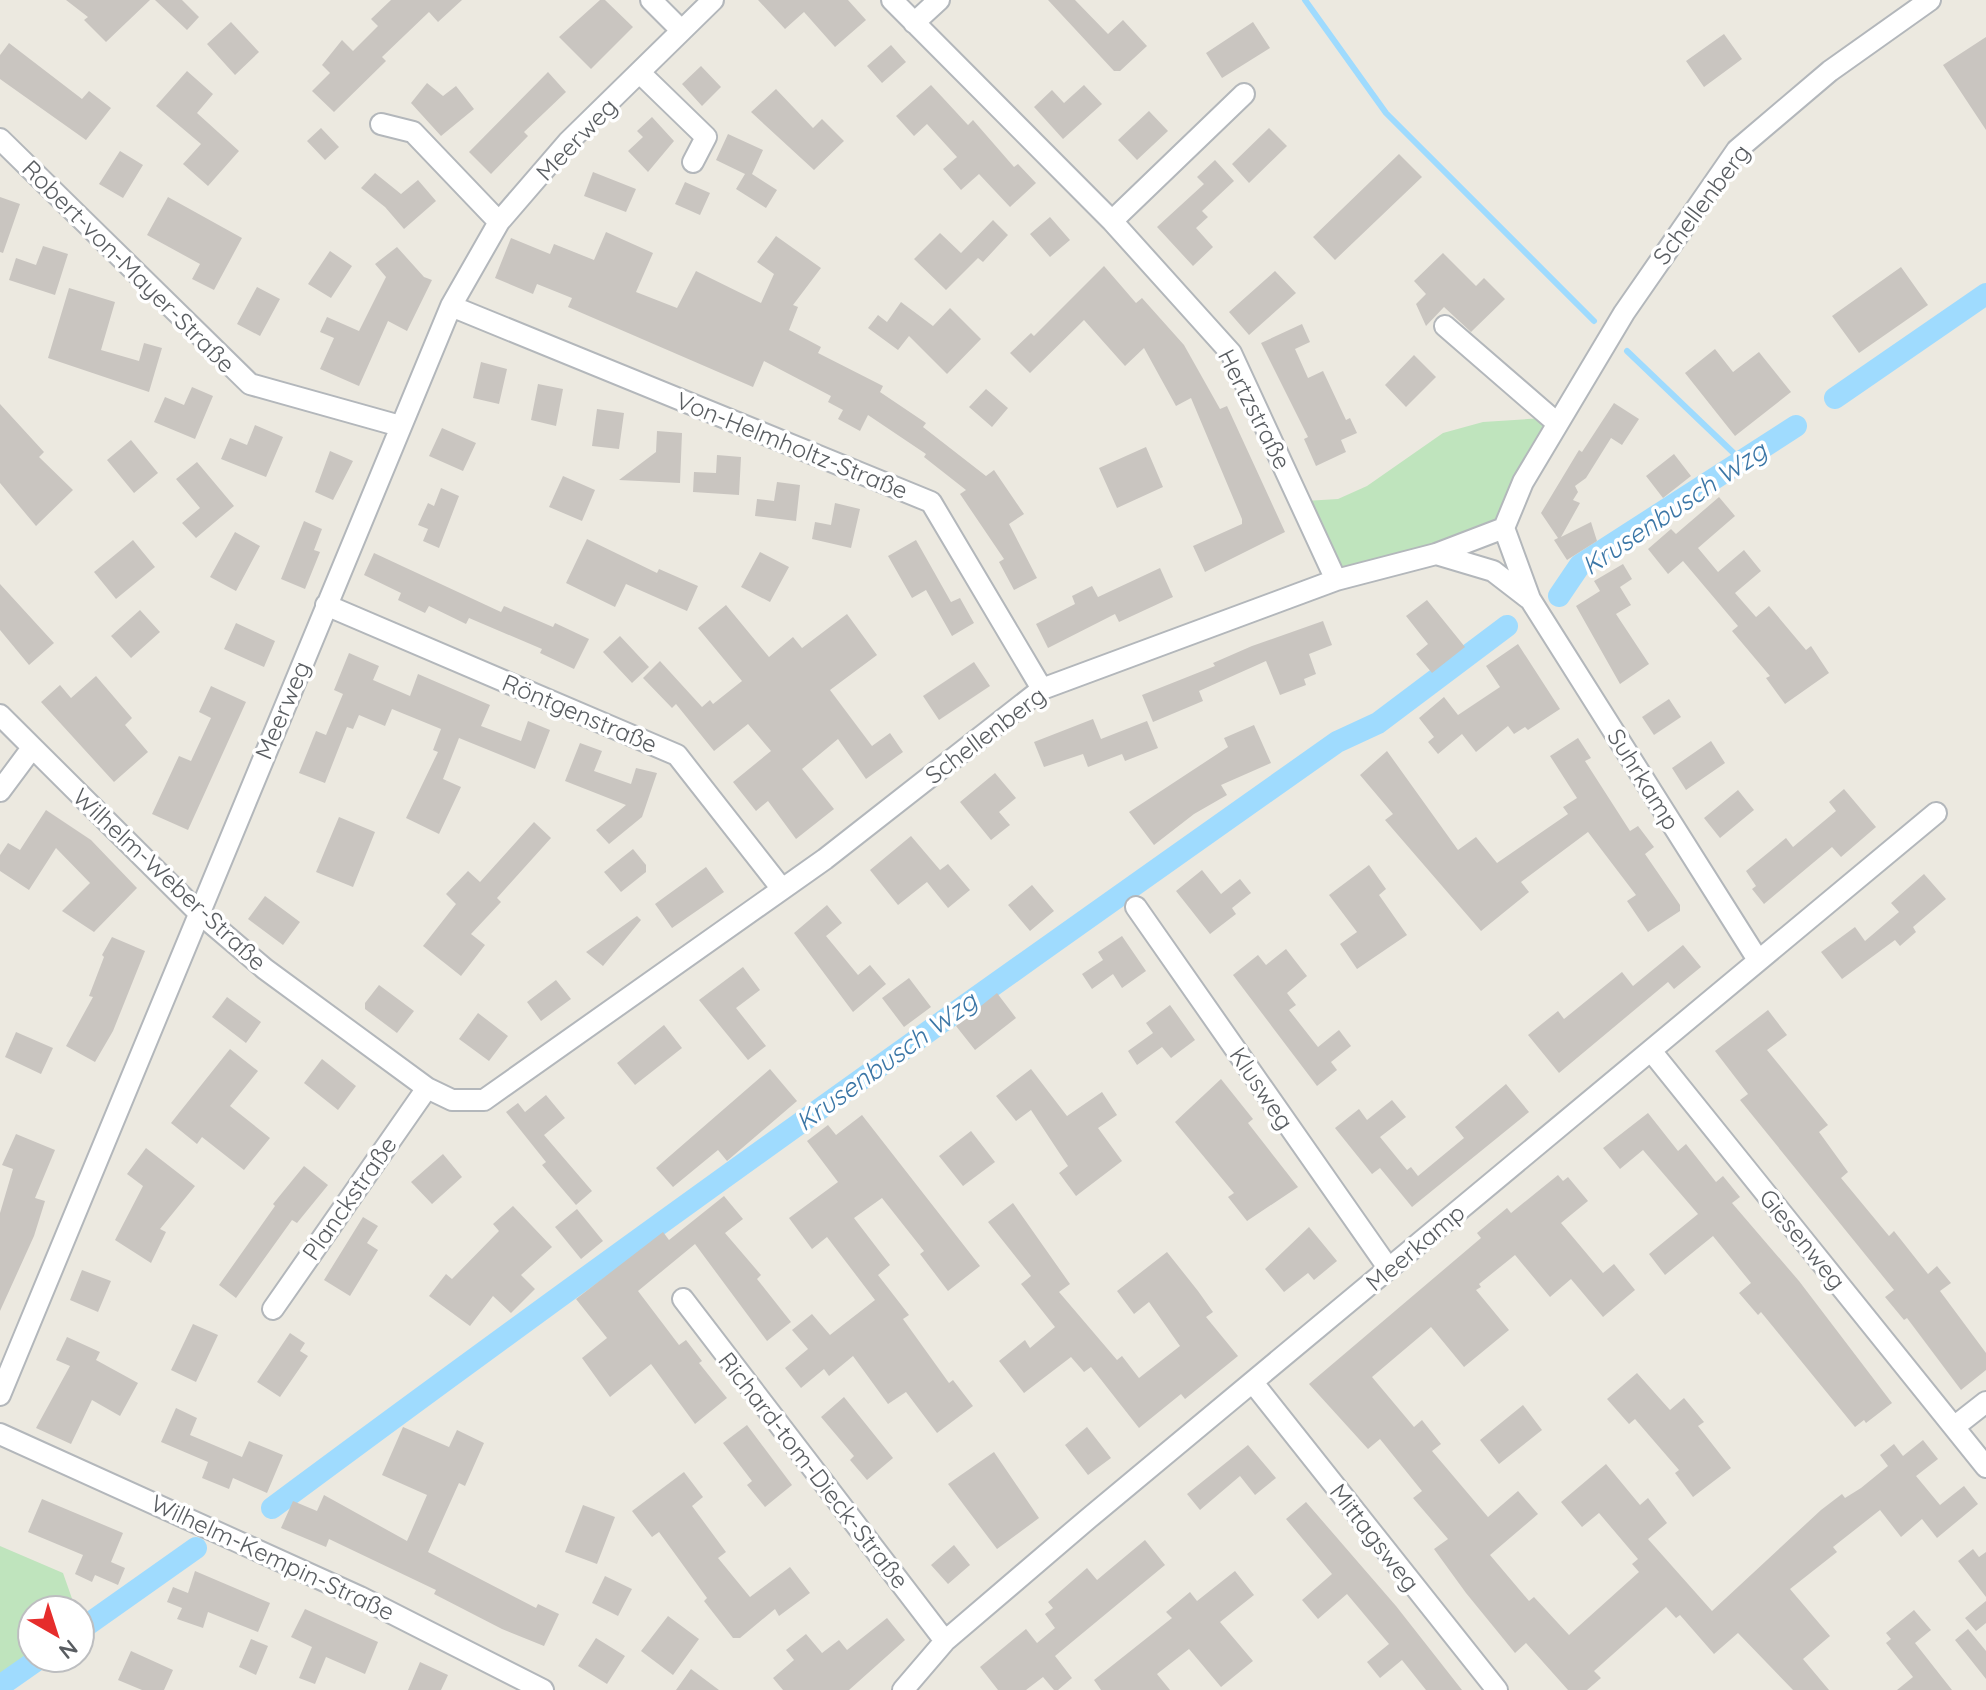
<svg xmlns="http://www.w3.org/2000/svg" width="1986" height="1690" font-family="Quicksand,sans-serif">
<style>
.green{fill:#bfe4bd}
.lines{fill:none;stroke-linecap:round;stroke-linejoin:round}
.stream{stroke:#9fdbfe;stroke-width:6}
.canal{stroke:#9fdbfe;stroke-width:22}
.building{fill:#c9c5c0}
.street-casing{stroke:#b3b7bb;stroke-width:24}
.street{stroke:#fff;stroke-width:20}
.labels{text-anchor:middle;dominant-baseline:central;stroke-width:7;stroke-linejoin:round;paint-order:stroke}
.street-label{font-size:24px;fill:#595d61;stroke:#fff}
.water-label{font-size:26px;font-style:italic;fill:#3b76a6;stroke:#fff}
</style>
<rect width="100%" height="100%" fill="#ece9e0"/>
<path class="green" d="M1543,418L1549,423L1495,520L1451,541L1338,574L1305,501L1338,499L1367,486L1443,433L1483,422Z
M0,1546L63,1573L76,1610H32V1656L0,1679Z"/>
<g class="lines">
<path class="stream" d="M1305,0L1386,113L1594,321
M1627,351L1743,462"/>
<path class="canal" d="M1835,398L1986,294
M1559,596L1580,565L1796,426
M272,1508C623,1247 980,994 1337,742L1378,723L1507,626
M80,1630L196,1548
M0,1686L40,1658"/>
</g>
<path class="building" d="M66,0H150L106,42L84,20L88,17Z
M155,0H182L199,17L187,30Z
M391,0H462L438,22L429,12L382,57L386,61L334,112L312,91L330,73L322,65L342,40L353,51L378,26L371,19Z
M600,0H605L633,27L591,69L559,37Z
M758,0H848L866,20L835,47L804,12L785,29Z
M1048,0H1075L1108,34L1123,20L1147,46L1120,71H1114Z
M231,22L259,52L235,75L207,44Z
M1253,22L1270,48L1222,78L1206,53Z
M1724,34L1742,59L1704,87L1686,61Z
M1986,37V130L1943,65Z
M9,43L82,99L89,91L111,108L86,140L0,79V55Z
M891,45L906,62L882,83L867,66Z
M701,66L721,87L702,106L682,84Z
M187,71L213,94L197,113L239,151L208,186L183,164L201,144L156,106Z
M548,72L566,92L524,132L528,136L491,174L469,152Z
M427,83L443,96L456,86L474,109L441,136L411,103Z
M931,85L968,125L973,120L1014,167L1018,164L1036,183L1010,207L979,174L961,190L943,169L957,157L927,124L914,136L896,116Z
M1084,85L1102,104L1063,139L1034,107L1052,90L1064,103Z
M776,89L813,128L822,119L844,141L814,170L751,112Z
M1149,111L1168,131L1137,160L1118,140Z
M652,117L674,141L648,172L628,151L643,137L637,131Z
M321,128L339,147L325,160L307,141Z
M1269,128L1287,146L1249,183L1232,164Z
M728,134L763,150L752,174L777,190L766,208L736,189L745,174L716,160Z
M120,151L143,165L123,198L99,184Z
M1399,154L1422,177L1335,260L1313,237Z
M1215,160L1234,181L1202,211L1208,217L1196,228L1213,247L1193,266L1157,227L1204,184L1197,177Z
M593,172L636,189L626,212L584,196Z
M375,173L401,194L418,180L436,201L404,229L385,207L361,188Z
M685,182L710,193L700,215L675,204Z
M0,197L20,204L3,253L0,252Z
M168,197L242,238L214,290L192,279L200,264L147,235Z
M1050,217L1070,240L1050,257L1030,234Z
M993,220L1008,235L983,262L978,258L946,290L914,259L940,233L961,253Z
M606,232L653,253L636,292L677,308L696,271L761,303L774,274L757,262L776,236L821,268L793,305L798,307L789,330L821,347L818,353L883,386L880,392L926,423L923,427L986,476L994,470L1024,514L1009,524L1037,578L1014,590L999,562L1004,559L960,494L966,490L924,457L926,454L868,415L860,431L838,419L843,410L828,402L831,396L764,361L753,387L568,307L572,298L537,284L533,294L495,278L511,238L550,254L554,244L594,260Z
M43,246L68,254L55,295L9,280L16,258L36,265Z
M397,247L424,277L432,280L407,331L388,321L359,386L320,369L334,338L320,332L327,317L359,331L386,277L375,264Z
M330,251L352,266L331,298L308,284Z
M1443,253L1476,286L1484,278L1505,299L1471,332L1444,307L1426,326L1416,304L1426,294L1414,281Z
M1104,266L1136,303L1142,298L1184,345L1220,409L1227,406L1285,532L1205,572L1193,546L1242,524V519L1191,398L1176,406L1144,348L1125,366L1084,320L1030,373L1010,353L1031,333L1034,336Z
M1901,267L1928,305L1859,353L1832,316Z
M1275,271L1296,293L1249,335L1229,312Z
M257,287L280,299L260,336L237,324Z
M69,288L115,302L101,350L139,361L144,343L162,348L149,392L48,358Z
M901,302L933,326L950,308L981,339L947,374L909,336L898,350L868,328L878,315L887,322Z
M1302,324L1310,342L1295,349L1308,378L1323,371L1346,420L1350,418L1357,433L1341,440L1346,452L1316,466L1304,439L1308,437L1261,343Z
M1715,349L1733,372L1759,352L1791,392L1735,436L1685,373Z
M1414,355L1436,377L1406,407L1385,385Z
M481,362L507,369L499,404L473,398Z
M538,384L563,389L556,426L531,420Z
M192,387L213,396L195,439L154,422L165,397L184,405Z
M986,389L1008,408L992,427L969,407Z
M1614,403L1639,419L1622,445L1611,438L1586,478L1575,486L1578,492L1573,500L1580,503L1561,537L1591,522L1597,541L1567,560L1554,540L1558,538L1541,513L1579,450L1582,452Z
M0,404L44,452L39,457L73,490L36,526L0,483Z
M597,409L624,413L619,449L592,446Z
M255,425L283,437L266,477L221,459L230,438L247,445Z
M442,428L476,443L463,471L429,456Z
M657,431L682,433L680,483L619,480L656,452Z
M131,440L158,473L134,493L107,460Z
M1146,447L1163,487L1117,508L1099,468Z
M330,451L353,461L333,500L315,492Z
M1674,454L1691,476L1663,498L1646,476Z
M717,455L741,457L739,495L693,492L694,472L716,473Z
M197,462L234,506L196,538L182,523L200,508L176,479Z
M563,476L595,490L582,521L549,507Z
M777,482L800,485L796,521L755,516L757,499L774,501Z
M441,488L459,496L439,548L423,541L428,529L418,525L428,503L434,506Z
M1719,497L1735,516L1698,548L1718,572L1744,550L1761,571L1735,593L1756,617L1769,606L1806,650L1811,646L1829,673L1785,704L1766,678L1770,676L1732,631L1738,626L1683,561L1668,574L1648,549L1671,529L1676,534Z
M835,503L860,509L851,548L812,539L815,522L831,525Z
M304,521L322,529L314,550L320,552L305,589L281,579Z
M235,532L260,546L236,591L210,577Z
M587,539L657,573L659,569L698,586L687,611L626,584L615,607L566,583Z
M133,540L155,567L116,599L94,572Z
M916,540L951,602L960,598L974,623L952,636L926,590L912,598L888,556Z
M760,552L789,567L770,602L741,587Z
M374,553L501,612L504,606L553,627L555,623L589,639L574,669L540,653L542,649L469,618L466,624L429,606L425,613L398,600L401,593L364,575Z
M1623,564L1632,579L1620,587L1631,605L1616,614L1649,664L1620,684L1576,606L1600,591L1594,581Z
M1160,568L1173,597L1119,622L1115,614L1048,648L1036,624L1075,604L1072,596L1092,586L1098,597Z
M0,584L54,643L29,665L0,630Z
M1427,600L1465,647L1432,673L1416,654L1428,644L1406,616Z
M726,605L769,657L793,637L802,648L847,614L877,655L830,690L872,746L890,733L903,752L866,779L838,739L802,769L834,809L796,839L768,801L756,811L733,782L771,751L748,724L714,751L676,704L672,708L643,678L660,661L702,707L710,700L713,704L742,681L698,628Z
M140,610L160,632L131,658L111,636Z
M1323,621L1332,645L1309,654L1316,674L1304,679L1306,685L1280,695L1266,661L1199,691L1203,701L1153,722L1142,695L1215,666L1213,663L1252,646Z
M236,623L275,641L264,667L224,649Z
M620,636L649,667L632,683L603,652Z
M1518,644L1560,709L1528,730L1525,727L1514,734L1508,726L1476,752L1462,734L1438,754L1428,742L1434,737L1419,718L1444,697L1458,715L1500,687L1486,666Z
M349,653L379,666L373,680L410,696L418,674L490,705L481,726L521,741L528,721L550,730L535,769L459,738L443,779L461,787L439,834L406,818L438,752L433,750L441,729L392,709L385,726L359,715L353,729L347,727L325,783L299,773L316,731L326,735L343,694L334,690Z
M974,662L990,686L939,720L923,696Z
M96,676L132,718L125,725L148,752L114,782L41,702L60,685L71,698Z
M211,686L246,702L188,830L152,814L179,756L191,761L211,718L199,712Z
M1669,699L1681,717L1654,735L1642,717Z
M1093,719L1101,739L1147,721L1158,748L1125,761L1122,754L1088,767L1083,754L1044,767L1034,742Z
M1254,725L1271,763L1221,785L1227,795L1194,814L1154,845L1129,812L1228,747L1224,738Z
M1578,738L1591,758L1585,761L1630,831L1638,826L1654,847L1645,854L1680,905V911L1648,932L1627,901L1636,895L1588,832L1521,882L1529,892L1481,931L1385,820L1393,814L1360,775L1387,751L1458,850L1476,837L1497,863L1568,814L1563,807L1577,798L1550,756Z
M1711,741L1725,763L1686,790L1672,768Z
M580,743L602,751L594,771L631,784L636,768L657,773L642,817L609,844L596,830L626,805L565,781Z
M995,773L1016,798L999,812L1010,825L991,840L960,802Z
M1844,789L1876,827L1841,857L1832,847L1764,904L1752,889L1756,886L1746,871L1786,838L1793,847L1836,811L1829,802Z
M1738,790L1754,810L1720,838L1704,818Z
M46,810L91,840L137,888L94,932L62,911L90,883L56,848L29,890L0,871V855L8,843L20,850Z
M339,817L375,832L353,887L316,872Z
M534,822L551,838L497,898L501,902L471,934L485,945L461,976L423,946L456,904L446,894L468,871L480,882Z
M911,836L940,870L948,864L970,890L948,908L927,882L898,905L870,870Z
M633,849L646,865V872L621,892L604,872Z
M1369,865L1386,889L1379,895L1407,935L1357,969L1340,944L1357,932L1329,895Z
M706,867L724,892L672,928L655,904Z
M1202,870L1221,894L1240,879L1251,893L1232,908L1236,914L1210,934L1176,891Z
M1924,874L1946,899L1913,927L1916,932L1900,946L1895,940L1842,979L1821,952L1855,927L1865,941L1899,912L1891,903Z
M1032,885L1054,911L1030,931L1008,905Z
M265,896L300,922L283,945L248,919Z
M827,905L842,923L826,936L858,975L870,965L886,984L853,1012L794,933Z
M637,916L641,920L603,966L586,952Z
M1122,936L1146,971L1122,988L1113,974L1092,989L1082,974L1103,960L1098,952Z
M112,937L145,951L113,1031L95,1062L66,1046L93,997L89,996L104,957L102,955Z
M1683,945L1701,967L1674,989L1668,982L1559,1073L1528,1035L1558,1011L1564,1019L1622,972L1633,986Z
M1286,949L1307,976L1287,993L1296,1005L1289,1010L1318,1047L1339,1030L1351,1046L1331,1062L1337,1070L1317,1086L1233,975L1258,955L1266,965Z
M743,967L760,990L736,1008L766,1046L748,1060L699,1000Z
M909,978L931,1007L904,1027L882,998Z
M556,980L571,999L541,1021L527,1002Z
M379,985L414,1011L397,1033L365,1009V1003Z
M997,993L1016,1018L975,1050L956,1026Z
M227,997L261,1022L246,1043L212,1017Z
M1170,1005L1195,1040L1171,1058L1162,1047L1137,1065L1128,1051L1153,1033L1146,1023Z
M1768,1010L1787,1035L1767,1050L1828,1125L1819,1132L1848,1172L1841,1178L1889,1236L1894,1231L1928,1274L1937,1266L1951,1283L1940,1291L1986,1353V1370L1961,1390L1907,1318L1904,1320L1885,1297L1894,1290L1740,1100L1748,1094L1715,1051Z
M478,1013L508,1036L489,1061L459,1039Z
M664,1025L682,1048L635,1085L617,1063Z
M16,1032L53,1048L41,1074L5,1057Z
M230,1049L258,1071L230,1106L270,1138L244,1170L202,1137L197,1144L171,1123Z
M322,1059L356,1086L338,1110L304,1083Z
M770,1069L797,1101L727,1161L718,1150L673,1187L656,1168Z
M1031,1069L1067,1116L1102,1092L1117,1115L1098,1128L1122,1161L1076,1196L1059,1173L1068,1166L1031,1110L1016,1121L996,1096Z
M1221,1079L1253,1119L1248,1123L1298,1187L1247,1221L1228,1197L1234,1193L1175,1122Z
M1506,1084L1529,1112L1412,1207L1380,1168L1372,1174L1335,1128L1359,1109L1367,1120L1392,1100L1406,1117L1380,1137L1407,1170L1411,1167L1418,1176L1464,1138L1455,1127Z
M546,1095L565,1118L544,1135L592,1191L576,1205L542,1165L546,1162L506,1112L518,1103L525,1112Z
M1648,1113L1678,1151L1686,1144L1716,1182L1723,1176L1740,1197L1732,1203L1799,1281L1892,1403L1866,1423L1864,1420L1855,1427L1761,1312L1758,1315L1739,1293L1751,1283L1713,1236L1665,1275L1649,1254L1698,1214L1643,1150L1620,1169L1603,1148Z
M862,1115L980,1266L948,1291L920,1254L924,1251L882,1198L854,1218L890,1265L878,1275L909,1315L903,1319L949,1383L953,1380L973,1406L937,1433L906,1392L888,1404L853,1356L829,1376L824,1369L801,1388L785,1368L808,1349L792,1330L812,1314L830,1335L875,1300L827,1237L812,1249L789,1218L838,1182L807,1141L828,1125L836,1135Z
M971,1131L995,1162L963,1186L939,1156Z
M16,1134L55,1150L35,1198L45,1201L34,1236L0,1311V1213L13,1169L2,1165Z
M146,1148L195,1186L160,1229L166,1232L151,1263L115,1240L143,1186L127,1174Z
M443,1154L462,1177L432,1204L411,1182Z
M304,1166L328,1185L297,1223L292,1220L236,1298L219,1285L275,1206L273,1204Z
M1558,1175L1563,1181L1568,1177L1588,1201L1561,1223L1603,1273L1614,1264L1635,1290L1603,1317L1571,1279L1550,1297L1515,1255L1479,1284L1481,1287L1476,1290L1509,1330L1464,1367L1431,1327L1372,1377L1414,1427L1422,1420L1441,1444L1432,1451L1488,1517L1518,1491L1538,1514L1490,1555L1529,1601L1534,1597L1569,1635L1639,1572L1632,1564L1638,1559L1599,1513L1582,1527L1561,1502L1606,1464L1640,1505L1648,1498L1667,1523L1648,1539L1712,1611L1821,1510L1842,1494L1845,1498L1861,1488L1888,1466L1880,1455L1894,1444L1903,1456L1923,1440L1938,1459L1916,1476L1940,1505L1964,1486L1978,1504L1937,1538L1922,1519L1901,1537L1880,1510L1833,1547L1837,1552L1790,1589L1830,1636L1803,1659L1829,1690H1793L1738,1633L1714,1654L1680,1615L1676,1618L1666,1607L1594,1671L1601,1678L1587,1690H1568L1526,1643L1515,1653L1466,1593L1434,1549L1448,1539L1413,1498L1422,1491L1380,1439L1368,1449L1309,1384L1481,1238L1477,1233L1507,1208L1511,1213Z
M724,1196L743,1219L725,1233L761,1275L757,1279L791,1322L767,1341L695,1244L638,1291L679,1345L686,1340L702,1361L699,1363L727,1398L695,1424L651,1364L610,1397L582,1358L607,1338L576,1299L663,1232L669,1240Z
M1013,1203L1070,1284L1059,1292L1117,1360L1122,1356L1139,1378L1180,1346L1149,1302L1134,1314L1117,1291L1167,1252L1198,1291L1213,1312L1206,1317L1238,1356L1185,1399L1181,1394L1139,1428L1091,1367L1084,1372L1071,1357L1024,1393L999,1361L1025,1340L1030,1348L1055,1327L1021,1284L1031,1276L988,1222Z
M513,1206L552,1247L521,1275L535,1289L511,1313L493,1296L470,1326L429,1296L446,1274L452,1279L499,1231L493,1224Z
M577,1209L603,1241L581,1259L555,1227Z
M363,1217L378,1226L367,1243L378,1250L350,1296L324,1280Z
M1309,1227L1337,1261L1314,1280L1308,1273L1284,1292L1265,1269Z
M82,1270L111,1281L98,1312L70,1300Z
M193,1324L218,1335L196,1382L171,1370Z
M290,1333L305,1343L300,1351L308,1356L280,1397L257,1382Z
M67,1337L100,1352L96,1360L138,1383L120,1416L92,1400L71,1444L36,1428L70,1366L56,1360Z
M1637,1373L1670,1410L1684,1398L1704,1422L1698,1426L1731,1468L1693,1497L1675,1473L1679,1470L1635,1419L1629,1424L1607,1399Z
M844,1397L893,1458L867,1480L850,1460L854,1456L821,1417Z
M1523,1405L1542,1430L1499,1464L1480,1440Z
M176,1408L197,1418L190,1435L242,1457L249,1441L283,1455L267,1493L233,1478L229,1489L202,1478L208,1462L161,1442Z
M747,1425L792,1485L765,1507L747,1485L752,1481L723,1443Z
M403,1427L449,1447L457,1430L484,1443L465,1486L459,1483L428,1552L536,1608L538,1604L559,1614L544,1646L502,1629L434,1594L436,1590L329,1539L326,1547L281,1528L293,1501L317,1511L324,1495L407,1541L427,1495L382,1475Z
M1087,1427L1111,1458L1088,1475L1065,1445Z
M1248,1445L1276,1478L1255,1495L1240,1476L1200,1510L1187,1494Z
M994,1452L1039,1518L997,1549L948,1484Z
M684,1472L703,1497L692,1506L726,1552L718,1558L750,1597L790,1567L810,1593L779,1616L775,1609L740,1638H733L704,1601L707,1598L659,1532L652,1537L632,1511Z
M42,1499L123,1533L111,1562L125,1568L118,1585L95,1575L92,1582L75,1574L83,1555L28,1532Z
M1306,1502L1396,1606L1462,1690H1426L1402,1660L1380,1678L1367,1662L1389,1644L1347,1594L1318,1619L1302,1600L1332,1574L1286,1519Z
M583,1505L615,1517L597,1564L565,1552Z
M1145,1540L1165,1565L1055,1656L1072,1678L1058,1690H1054L1043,1677L1026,1690H998L980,1667L1026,1629L1037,1643L1055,1628L1045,1614L1053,1608L1048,1602L1087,1568L1097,1580Z
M954,1545L970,1565L948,1584L931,1565Z
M1973,1549L1979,1557L1986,1552V1597L1958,1561Z
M195,1571L270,1603L258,1632L208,1612L203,1628L177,1619L182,1608L167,1602L173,1587L188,1593Z
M1235,1571L1254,1595L1220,1622L1253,1661L1221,1687L1189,1649L1157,1674L1170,1690H1101L1094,1680L1172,1618L1166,1612L1190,1592L1197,1601Z
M605,1576L632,1589L618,1616L592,1603Z
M1986,1601V1623L1976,1631L1965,1618Z
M305,1609L378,1642L365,1674L326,1657L315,1684L299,1678L312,1647L291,1637Z
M1914,1610L1931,1630L1915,1643L1952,1690H1897L1913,1677L1886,1643L1891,1639L1886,1633Z
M668,1616L699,1639L673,1675L641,1651Z
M887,1618L905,1640L849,1690H783L773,1678L794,1660L786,1650L806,1634L822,1653L839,1640L847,1650Z
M1968,1629L1986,1651V1679L1955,1640Z
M596,1638L625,1656L607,1684L578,1666Z
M251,1639L268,1646L256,1675L239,1667Z
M131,1651L173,1670L164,1690H142L118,1680Z
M420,1662L448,1675L441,1690H408Z
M691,1669L719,1690H676Z"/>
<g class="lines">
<defs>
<path id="street" d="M651,0L681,30
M892,0L1112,221L1231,353L1336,580
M914,23L939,0
M640,73L706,137L693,162
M381,124L413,132L499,222
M0,139L250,384L400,426
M1112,221L1244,94
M451,306L931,502L1042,689
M1445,326L1557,423
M1504,528L1530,599L1758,960
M1436,554L1493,571L1528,598
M326,605L677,755L782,889
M0,715L198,912L265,969L427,1088L452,1100H484L825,859L1042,689L1336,580L1436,554L1504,528L1523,482L1624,313L1737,150L1830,71L1930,0
M0,791L32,748
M1136,907L1389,1269
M1652,1052L1986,1467
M683,1299L945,1641
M273,1309L427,1088
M1254,1384L1497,1690
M0,1395L451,306L499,222L568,142L713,0
M1954,1427L1986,1402
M0,1434L360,1597L543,1690
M903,1690L945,1641L1089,1518L1936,813"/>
</defs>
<use href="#street" class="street-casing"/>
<use href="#street" class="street"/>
</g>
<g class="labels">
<g class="street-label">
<text transform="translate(576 139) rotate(-46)">Meerweg</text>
<text transform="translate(1701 204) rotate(-53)">Schellenberg</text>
<text transform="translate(129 266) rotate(45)">Robert-von-Mayer-Straße</text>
<text transform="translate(1255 409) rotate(63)">Hertzstraße</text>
<text transform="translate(792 445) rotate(22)">Von-Helmholtz-Straße</text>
<text transform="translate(282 710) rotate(-67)">Meerweg</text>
<text transform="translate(580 713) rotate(23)">Röntgenstraße</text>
<text transform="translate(985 735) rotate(-37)">Schellenberg</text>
<text transform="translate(1644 779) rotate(58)">Suhrkamp</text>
<text transform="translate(170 879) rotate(43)">Wilhelm-Weber-Straße</text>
<text transform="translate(1262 1088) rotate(56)">Klusweg</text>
<text transform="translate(349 1198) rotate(-55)">Planckstraße</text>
<text transform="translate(1803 1239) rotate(51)">Giesenweg</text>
<text transform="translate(1415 1247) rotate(-40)">Meerkamp</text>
<text transform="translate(814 1470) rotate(52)">Richard-tom-Dieck-Straße</text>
<text transform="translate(1375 1537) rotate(52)">Mittagsweg</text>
<text transform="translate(273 1557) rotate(25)">Wilhelm-Kempin-Straße</text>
</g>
<g class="water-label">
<text transform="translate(1674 508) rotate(-34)">Krusenbusch Wzg</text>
<text transform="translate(886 1061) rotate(-36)">Krusenbusch Wzg</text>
</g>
</g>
<g transform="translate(56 1634) rotate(141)"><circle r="38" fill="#ffffff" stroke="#bdbec0" stroke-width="2"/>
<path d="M0-6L14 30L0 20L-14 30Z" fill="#e62d2c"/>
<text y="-12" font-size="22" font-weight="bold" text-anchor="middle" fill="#595d61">N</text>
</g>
</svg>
